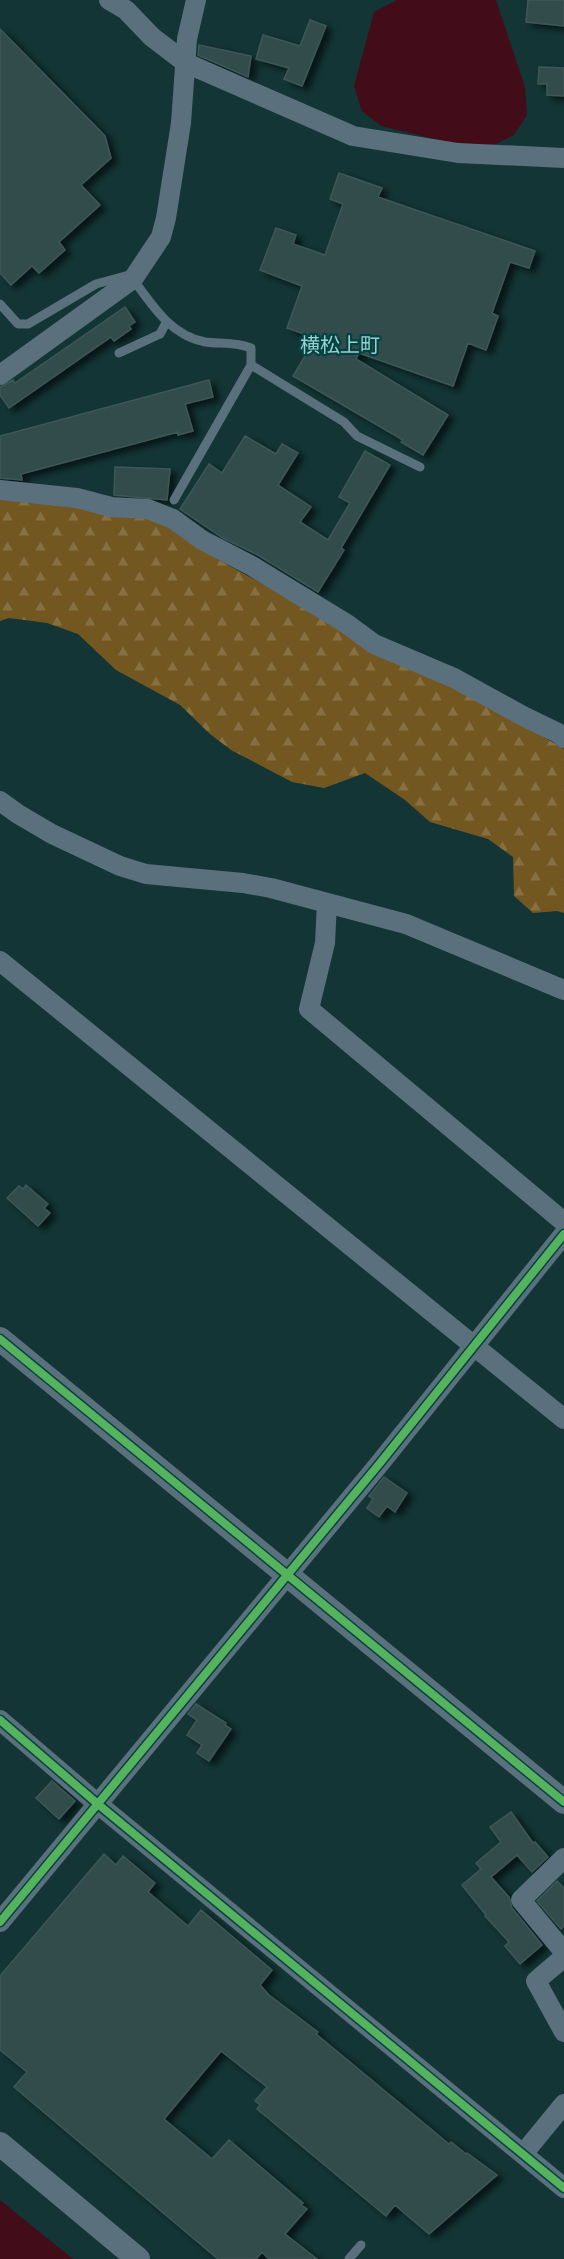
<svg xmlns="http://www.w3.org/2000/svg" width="564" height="2259" font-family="Bitter,'Noto Sans JP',serif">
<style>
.forest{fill:url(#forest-firs)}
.water{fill:#420d18}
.building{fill:#314b4b;stroke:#3e5757;stroke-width:1.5;filter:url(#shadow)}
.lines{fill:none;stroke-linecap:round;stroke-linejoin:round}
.service{stroke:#5b707d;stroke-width:9}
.minor{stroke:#5b707d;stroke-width:20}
.tertiary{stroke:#5b707d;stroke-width:24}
.cycleway-casing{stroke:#054343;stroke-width:11}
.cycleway{stroke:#56b35d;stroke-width:8}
.labels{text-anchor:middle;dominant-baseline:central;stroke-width:4.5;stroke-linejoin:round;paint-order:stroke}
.quarter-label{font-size:20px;fill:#99d0d0;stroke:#054343}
</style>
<defs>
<pattern id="forest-firs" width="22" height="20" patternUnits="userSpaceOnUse" patternTransform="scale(1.5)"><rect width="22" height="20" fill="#735721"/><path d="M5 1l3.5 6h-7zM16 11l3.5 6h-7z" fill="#867042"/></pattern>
<filter id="shadow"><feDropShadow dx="6" dy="4" stdDeviation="3" flood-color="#0009"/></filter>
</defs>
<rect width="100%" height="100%" fill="#133535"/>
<path class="forest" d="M0,497L146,517L172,528L221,561L340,627L459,687L564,749V913L557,911L533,913L514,896L513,857L488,839L430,822L405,800L365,773L324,788L292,782L231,750L210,734L180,705L116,670L78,634L47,623L9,618L0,621Z"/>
<path class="water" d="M397,0H496L525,87L527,115L514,135L496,144L479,146L451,143L381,126L362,111L354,86L374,12Z
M0,2200L73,2259H0Z"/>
<path class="building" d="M528,0H564V26L526,22Z
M310,20L326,26L302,86L284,79L289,68L256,59L263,35L300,46Z
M0,29L105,136L111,158L81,185L100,205L59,242L65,250L39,273L32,266L11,285L0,273Z
M199,45L251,56L248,77L198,55Z
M539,67L564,68V96L547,95V84H538Z
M339,173L382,188L378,197L535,251L529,268L510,262L492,313L498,316L486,350L468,343L453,386L359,353L356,359L448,415L423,455L401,442L403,440L293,376L316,338L287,328L302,286L260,270L276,228L296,235L293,244L325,255L343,204L330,199Z
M125,307L135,322L129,326L131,329L114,341L111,337L9,408L0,395V387L13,380L15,383Z
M209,380L213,397L185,404L193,431L178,435V432L21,474L22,480L0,478V436Z
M245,436L276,454L282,444L298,453L278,485L311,507L300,522L328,540L350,503L339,497L365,451L390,465L341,548L344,550L318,592L258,555L223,538L180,509L209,464L222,473Z
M115,467L170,469L167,500L114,495Z
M26,1185L48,1204L44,1208L50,1213L38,1226L7,1198L19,1186L23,1189Z
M384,1477L407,1493L395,1512L387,1506L379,1517L367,1508L373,1499L369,1496Z
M196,1704L226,1723L225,1725L231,1729L209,1761L197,1753L202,1745L187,1735L197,1720L188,1714Z
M52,1781L75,1801L59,1819L36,1798Z
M511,1812L533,1843L535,1842L548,1857L532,1872L517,1855L491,1877L509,1897L512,1908L542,1945L520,1964L505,1946L509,1942L485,1916L486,1915L462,1885L481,1869L476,1863L501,1842L490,1827Z
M104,1854L116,1865L123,1856L155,1883L148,1892L188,1926L201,1910L272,1970L260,1985L269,1995L318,2032L316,2034L449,2144L451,2142L466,2154L467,2153L497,2175L429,2234L395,2205L386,2216L257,2109L260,2105L255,2101L267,2087L221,2051L164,2119L212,2159L229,2140L303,2203L301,2205L307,2209L285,2234L317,2259H269L262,2252L256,2259H218L14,2087L27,2072L0,2050V1976Z
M557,1881L564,1888V1926L561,1929L537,1901Z"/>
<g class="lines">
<path class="service" d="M133,279C152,305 170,335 205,342C220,344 236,342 251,348V365L174,500
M0,304L18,324H28L96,284L129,275
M119,353L160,334L166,323
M251,365L344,422L357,436L420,467
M349,2259L361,2245"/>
<path class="minor" d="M109,0L126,10L152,37L186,63L353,136L458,153L564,158
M0,375L133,279L161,237L166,218L181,123L187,39L196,0
M0,490L77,498L111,507L148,509L173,519L202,540L252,566L347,624L374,644L454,678L523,716L558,733L564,738
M0,801L18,814L52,834L120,866L146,874L243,883L271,888L406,924L564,990
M327,903L325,943L309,1009L564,1222
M0,961L564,1419
M0,1720L99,1805L564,2188
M564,1858L521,1900L564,1952
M0,1922L380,1463L564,1234
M564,1957L536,1981L564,2032
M523,2154L564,2104"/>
<path class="tertiary" d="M0,1339L564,1802
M0,2144L138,2259"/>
<defs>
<path id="cycleway" d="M0,1339L564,1802
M0,1720L99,1805L564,2188
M0,1922L380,1463L564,1234"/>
</defs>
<use href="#cycleway" class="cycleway-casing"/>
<use href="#cycleway" class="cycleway"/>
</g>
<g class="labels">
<g class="quarter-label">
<text x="340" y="345">横松上町</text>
</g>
</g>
</svg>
